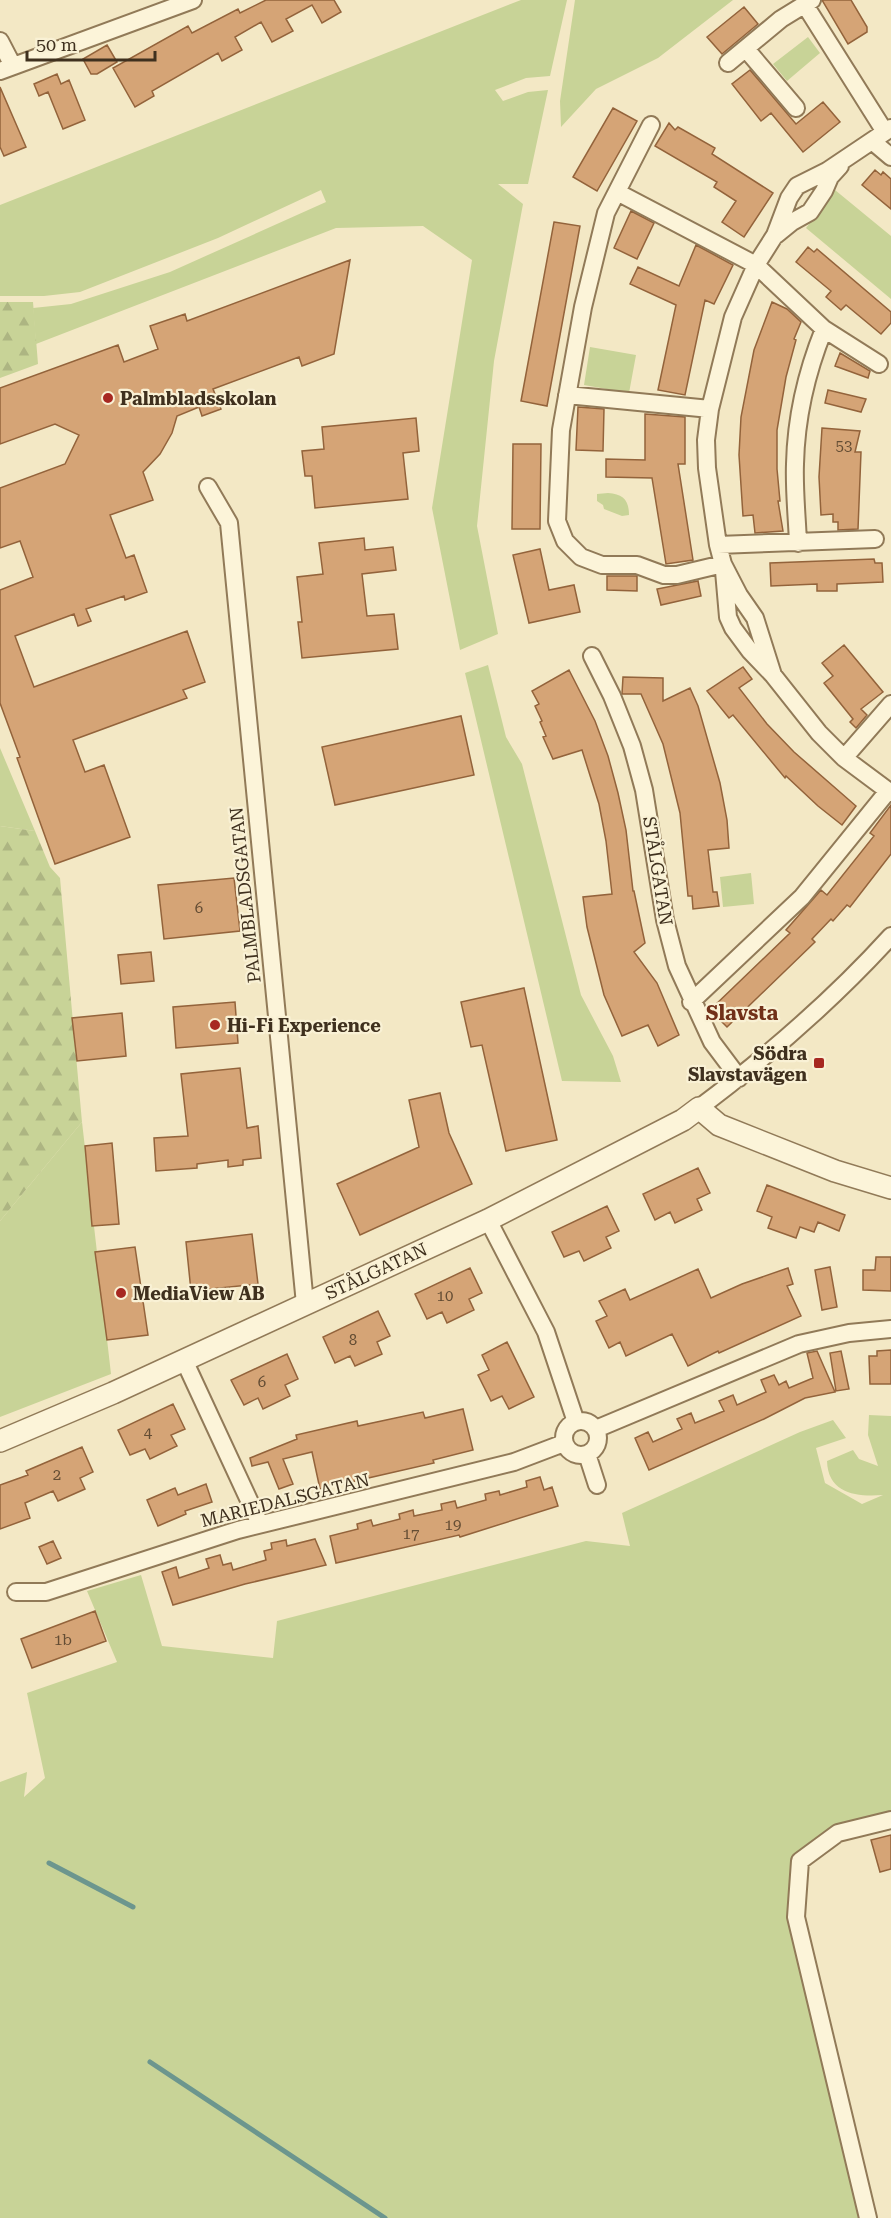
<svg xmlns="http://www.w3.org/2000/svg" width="891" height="2218" font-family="'Roboto Serif',serif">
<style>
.green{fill:#c8d397}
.forest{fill:url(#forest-firs)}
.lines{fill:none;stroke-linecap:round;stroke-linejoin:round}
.stream{stroke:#6c968e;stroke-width:5}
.building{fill:#d5a476;stroke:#93633b;stroke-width:1.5}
.minor-casing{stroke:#917a58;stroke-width:20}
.tertiary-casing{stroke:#917a58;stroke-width:24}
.minor{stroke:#fcf4d9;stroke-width:16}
.tertiary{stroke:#fcf4d9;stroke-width:21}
.poi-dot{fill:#a72821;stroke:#f9f1d5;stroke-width:2}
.labels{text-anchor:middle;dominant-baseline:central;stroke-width:4.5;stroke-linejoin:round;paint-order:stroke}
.number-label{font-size:15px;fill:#644d34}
.poi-label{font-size:18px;font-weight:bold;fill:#3f301e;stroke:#f9f1d5;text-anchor:start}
.street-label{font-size:18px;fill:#3f301e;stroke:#f9f1d5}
.neighbourhood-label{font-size:20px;font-weight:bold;fill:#713018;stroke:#f9f1d5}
</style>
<defs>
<pattern id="forest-firs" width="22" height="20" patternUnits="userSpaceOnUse" patternTransform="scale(1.5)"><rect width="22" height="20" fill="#c8d397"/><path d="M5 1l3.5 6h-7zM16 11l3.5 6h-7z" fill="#adb582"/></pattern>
</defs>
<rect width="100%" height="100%" fill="#f3e8c5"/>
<path class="green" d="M521,0H567L550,76L526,78L495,90L503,101L528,92L548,90L528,184H498L523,204L494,361L477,526L498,634L460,650L432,508L472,260L423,226L336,228L36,344L33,308L71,304L170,272L326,202L321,190L218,238L80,292L44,296H0V205Z
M575,0H733L658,58L596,89L561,127L560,101Z
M808,37L820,53L787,81L773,64Z
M835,190L891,236V299L806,228Z
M590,347L636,355L629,393L584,385Z
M608,493C623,494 629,500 629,515L622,516L604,509L603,505L597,501V494Z
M488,665L506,737L522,764L581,995L613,1056L621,1082L562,1081L465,673Z
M0,748L35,831L0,826Z
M751,873L754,904L723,907L720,877Z
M82,1122L111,1374L0,1417V1221Z
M869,1415L891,1416V1820L838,1833L809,1855L796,1917L868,2218H0V1782L27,1772L24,1797L45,1778L27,1693L117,1662L87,1591L141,1575L162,1646L273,1658L277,1621L586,1541L630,1546L622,1513L800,1432L833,1420L846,1438L816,1448L825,1483L862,1504L883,1495C857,1497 828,1494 827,1461L853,1450L859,1459L878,1466L868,1435Z"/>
<path class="forest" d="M0,302H33L38,364L0,378Z
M0,826L35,831L50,867L60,878L82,1122L0,1221Z"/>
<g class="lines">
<path class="stream" d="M49,1863L133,1907
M150,2062L385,2218"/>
</g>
<path class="building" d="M266,0H334L341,12L322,23L312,5L286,19L293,31L272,42L261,22L235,37L242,50L222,61L218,53L152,91L154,96L135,107L113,68L188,26L192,33L238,9L240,13Z
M822,0H851L867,27V32L848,44Z
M744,7L758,24L722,54L707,37Z
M107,45L117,62L97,74H91L83,59Z
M750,70L796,124L823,102L840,122L803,152L771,113L761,121L732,84Z
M57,74L61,84L69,80L85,120L63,129L48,92L39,96L34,84Z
M0,87L26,147L4,156L0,147Z
M613,108L637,121L597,191L573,177Z
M669,123L675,130L678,127L715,148L712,154L773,193L744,237L722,222L736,201L714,187L717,182L655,146Z
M875,170L881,175L883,172L891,179V209L862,185Z
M631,211L654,223L637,259L614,248Z
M554,222L580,226L547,406L521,401Z
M696,245L733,265L714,304L705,300L685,395L658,390L676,305L630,284L638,267L679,286Z
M808,247L814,252L817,249L891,312V323L881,334L846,305L841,310L826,297L831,291L796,262Z
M350,260L334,354L302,366L299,357L213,389L221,409L202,416L199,407L177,416L172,433L160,454L143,472L153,500L110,515L126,558L134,555L147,592L125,600L124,596L86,609L91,621L78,626L74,614L15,636L34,687L187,631L205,682L183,690L187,698L73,740L85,772L104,765L130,837L55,864L17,758L20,757L0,703V590L33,577L20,541L0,548V488L65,464L79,435L55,424L0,444V388L118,345L124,362L158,349L150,326L185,314L187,321Z
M772,302L787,309L801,322L794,339L796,340L786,377L777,430V469L780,501H778L783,531L755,533L753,515L743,516L739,455L741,417L754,350Z
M840,353L870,371L868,378L835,366Z
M828,390L866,399L861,412L825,403Z
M578,407L604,409L603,451L576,450Z
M645,414L685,417V464H678L693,560L666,564L652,478L606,477V459L645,460Z
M416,418L419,451L403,453L408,499L315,508L312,476H305L302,451L324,449L322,427Z
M822,428L860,431L855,452H861L858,529L838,530V522H833V514L821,515L819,477Z
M513,444H541L540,529H512Z
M364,538L365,550L393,547L396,570L362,574L367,616L394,614L398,649L302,658L298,622H302L297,577L323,574L319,543Z
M540,549L549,590L574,585L580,612L529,623L513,555Z
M874,559L875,563H882L883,582L837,584V591H817V584L771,586L770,563Z
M607,576H637V591L607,590Z
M698,581L701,596L661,605L657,589Z
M844,645L883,692L861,709L867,715L856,728L850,722L853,719L824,683L833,676L822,663Z
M743,667L752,679L739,688L767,724L794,752L856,806L842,825L818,806L786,776L785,778L733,715L729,718L707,691Z
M569,670L595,721L608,756L618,793L626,830L633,891H634L645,943L634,952L657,983L679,1035L658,1046L648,1025L622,1036L604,995L587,927L583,897L612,894L606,841L599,804L582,750L553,759L543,737L546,736L540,722L542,721L535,706L539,704L532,691Z
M623,677L663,678V701L690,688L698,706L720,783L727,820L729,848L708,850L713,892H717L719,906L693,909L692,896H688L680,813L663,744L641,694H622Z
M461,716L474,775L335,805L322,747Z
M891,805V854L850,907L847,905L833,921L831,919L812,939L815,942L727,1027L710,1010L790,933L786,930L821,890L827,895L874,836L870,833Z
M234,878L240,931L164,939L158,885Z
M151,952L154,981L121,984L118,955Z
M524,988L557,1140L506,1151L482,1045L471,1047L461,1002Z
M235,1002L238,1043L176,1048L173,1007Z
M122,1013L126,1056L77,1061L72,1018Z
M240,1068L247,1128L258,1126L261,1158L243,1160V1165L228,1167V1160L197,1164V1168L156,1171L154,1138L188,1136L181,1074Z
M440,1093L449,1133L472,1184L360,1235L337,1184L419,1147L409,1100Z
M112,1143L119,1224L92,1226L85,1146Z
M698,1168L710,1193L697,1199L702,1210L675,1223L670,1212L655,1220L643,1194Z
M767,1185L845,1215L839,1231L818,1222L814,1232L800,1227L796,1238L768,1228L772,1217L757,1211Z
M607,1206L619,1231L606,1237L611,1248L584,1261L579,1251L564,1257L552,1232Z
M252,1234L258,1284L191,1291L186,1242Z
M135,1247L148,1335L107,1340L95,1252Z
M876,1257H891V1291L863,1290V1270H875Z
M830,1267L837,1307L822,1310L815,1270Z
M470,1268L482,1293L469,1299L474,1310L447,1323L442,1312L427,1319L415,1294Z
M788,1268L793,1284L787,1286L801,1316L719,1353L718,1351L688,1366L672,1334L626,1356L620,1342L609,1348L596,1321L607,1316L599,1301L625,1289L630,1300L698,1269L711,1298L742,1284Z
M378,1311L390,1336L377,1342L382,1354L355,1366L350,1356L335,1363L323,1337Z
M507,1342L534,1397L509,1409L502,1396L491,1401L478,1375L489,1370L482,1355Z
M891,1350V1384H870L869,1356H877V1351Z
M817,1351L835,1392L805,1398L764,1419L649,1470L635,1438L648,1432L653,1442L682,1429L677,1419L691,1413L695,1423L724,1411L719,1401L733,1395L737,1405L766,1392L761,1380L774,1375L779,1385L786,1381L789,1388L813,1378L807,1353Z
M841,1351L849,1389L836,1391L830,1353Z
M287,1354L298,1379L285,1385L290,1396L263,1409L258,1398L244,1405L231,1380Z
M173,1404L185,1429L171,1435L177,1446L150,1459L145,1449L130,1455L118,1430Z
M463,1409L473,1450L433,1460L434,1463L320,1489L312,1452L283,1459L293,1484L279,1489L268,1462L252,1466L250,1458L297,1439L296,1435L357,1421L358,1426L423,1412L425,1418Z
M82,1447L93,1472L80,1478L85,1489L58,1501L53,1491L25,1503L30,1518L0,1529V1485L28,1475L26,1471Z
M540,1477L544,1490L552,1487L558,1506L460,1537L459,1535L336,1563L330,1536L358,1529L357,1524L371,1520L373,1526L400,1519L399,1514L413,1510L414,1516L442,1510L441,1504L455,1501L457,1508L486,1500L485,1494L499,1491L500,1495L527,1487L526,1481Z
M206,1484L212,1502L185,1511L186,1514L158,1526L147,1500L175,1488L178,1495Z
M315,1539L326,1565L245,1584L173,1605L162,1572L176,1567L179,1578L209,1568L206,1559L220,1555L223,1565L231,1563L233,1570L266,1560L264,1551L272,1549L271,1543L286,1540L287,1546Z
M53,1541L61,1558L47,1564L39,1547Z
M95,1611L106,1641L32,1668L21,1639Z
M891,1835V1869L880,1872L871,1840Z"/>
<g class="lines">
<defs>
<path id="minor" d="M805,5L885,132
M0,41L13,66
M746,49L796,108
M728,63L781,19L812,0
M0,71L193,0
M651,125L606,213L583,307L561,430L557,521L565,541L581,557L602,565H637L664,575H677L723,564
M872,141L891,157
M617,192L756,265L824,329L879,364
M776,235L792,222L810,212L824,191L830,177L840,166
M567,395L710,409
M208,487L229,523L305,1304
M798,543C797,517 794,490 795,464C796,418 807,371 824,329
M718,545L875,539
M724,571L728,617L733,628L750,651L773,675L819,733L844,758L891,793
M592,656L612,696L632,746L644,790L665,920L677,966L712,1042L739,1078
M773,675L755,618L739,595L723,564L718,545L707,468L706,440L710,409L733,317L756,265L775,235L789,198L797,186L827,171L891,128
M844,758L891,704
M691,1002L802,897L888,791
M699,1108C768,1056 833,1000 891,936
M488,1220L546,1332L576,1422
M184,1360L260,1524
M564 1438a17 17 0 1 1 34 0a17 17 0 1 1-34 0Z
M596,1429L799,1344L849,1333L891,1329
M587,1454L597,1485
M16,1592H46L238,1530L514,1462L564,1443
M868,2218L796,1917L800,1861L838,1833L891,1820"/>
<path id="tertiary" d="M0,1441L113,1393L488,1220L683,1120L699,1108L719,1125L835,1171L891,1188"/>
</defs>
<use href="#minor" class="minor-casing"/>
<use href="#tertiary" class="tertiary-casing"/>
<use href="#minor" class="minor"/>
<use href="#tertiary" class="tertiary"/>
</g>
<g class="poi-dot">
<circle cx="108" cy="398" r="6"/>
<circle cx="215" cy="1025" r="6"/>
<rect x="813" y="1057" width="12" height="12" rx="3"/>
<circle cx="121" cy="1293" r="6"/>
</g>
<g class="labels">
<g class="number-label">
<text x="844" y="446">53</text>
<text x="199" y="908">6</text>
<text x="445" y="1296">10</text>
<text x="353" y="1340">8</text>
<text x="262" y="1382">6</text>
<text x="148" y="1433">4</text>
<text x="57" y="1475">2</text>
<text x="453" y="1525">19</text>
<text x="411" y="1534">17</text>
<text x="63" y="1640">1b</text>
</g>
<g class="poi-label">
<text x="120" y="398">Palmbladsskolan</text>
<text x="227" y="1025">Hi-Fi Experience</text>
<text x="807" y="1053" text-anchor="end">Södra<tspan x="807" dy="21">Slavstavägen</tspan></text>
<text x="133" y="1293">MediaView AB</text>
</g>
<g class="street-label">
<text transform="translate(658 871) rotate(81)">STÅLGATAN</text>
<text transform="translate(245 895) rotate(-96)">PALMBLADSGATAN</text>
<text transform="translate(376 1271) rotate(-25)">STÅLGATAN</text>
<text transform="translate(285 1500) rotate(-14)">MARIEDALSGATAN</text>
</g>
<g class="neighbourhood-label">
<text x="742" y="1013">Slavsta</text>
</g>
</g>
<path d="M27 51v9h128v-9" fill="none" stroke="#3f301e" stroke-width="3"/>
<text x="36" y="51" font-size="18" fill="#3f301e" stroke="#f9f1d5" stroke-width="4.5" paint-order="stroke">50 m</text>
</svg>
